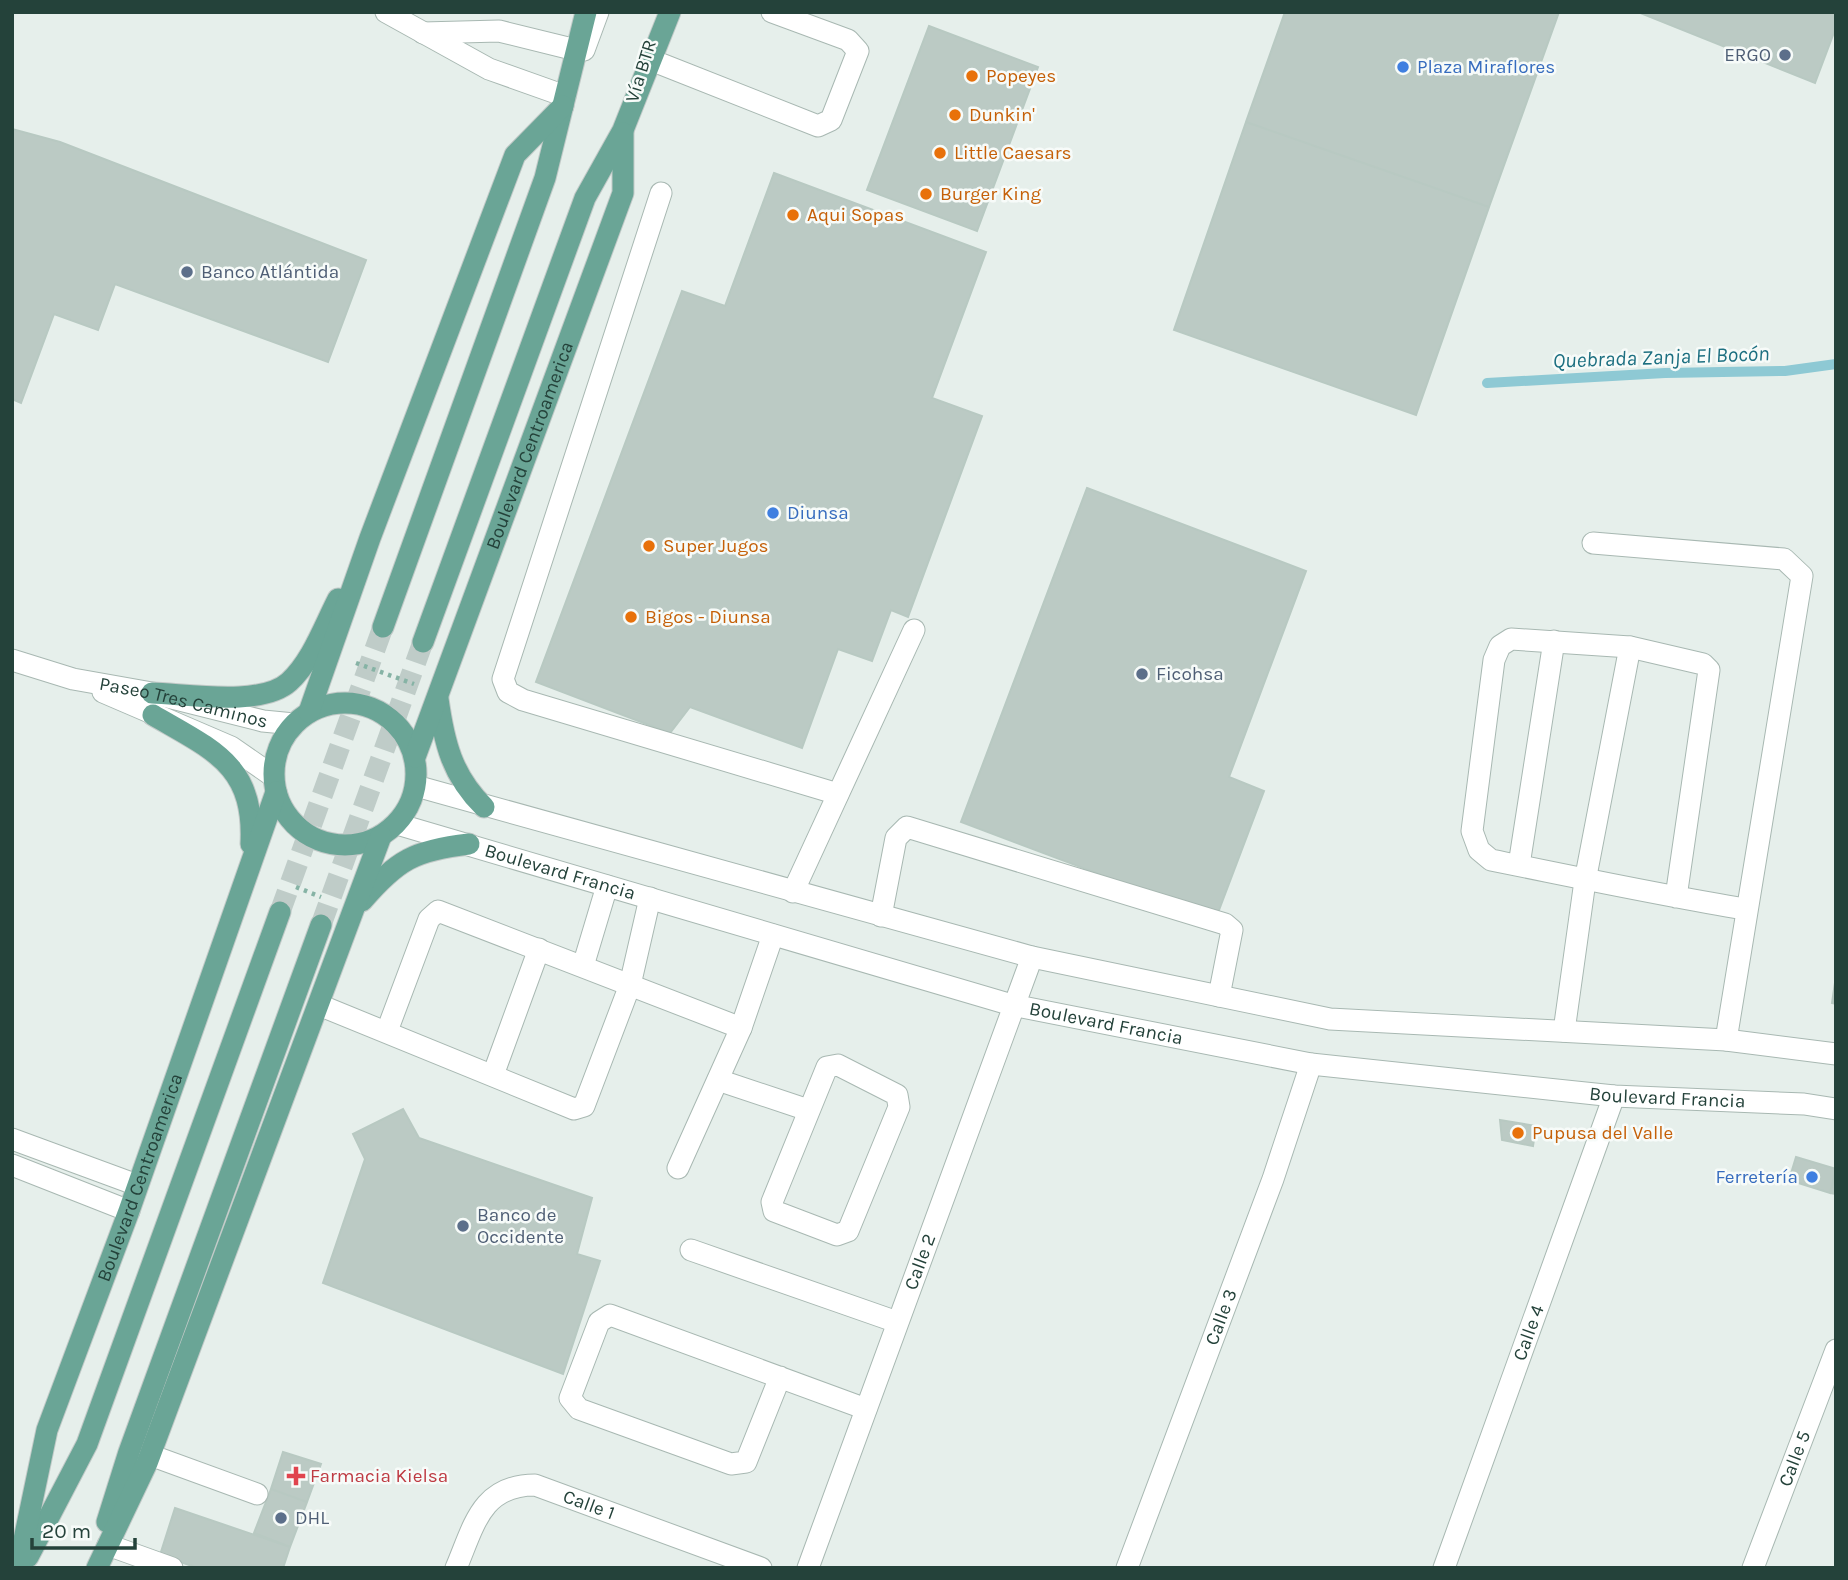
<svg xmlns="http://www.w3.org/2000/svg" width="1848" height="1580" font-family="Karla,sans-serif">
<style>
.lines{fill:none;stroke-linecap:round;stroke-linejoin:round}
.stream{stroke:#8ec9d4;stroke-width:10}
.building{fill:#bbcac4;stroke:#b8c9c2;stroke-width:2}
.major-tunnel{stroke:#bfccc8;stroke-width:21;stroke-dasharray:21 10;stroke-linecap:butt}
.minor-casing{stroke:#a8b8b2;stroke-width:23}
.major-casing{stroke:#c2cac8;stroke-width:23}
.path{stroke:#86b3a5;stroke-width:4.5;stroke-dasharray:3.5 5;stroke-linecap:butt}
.minor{stroke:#fff;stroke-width:21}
.major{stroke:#6aa596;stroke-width:21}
.service-dot{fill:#5c6f8a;stroke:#f7fbf9;stroke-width:2.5}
.shop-dot{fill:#3f7fe0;stroke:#f7fbf9;stroke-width:2.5}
.food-dot{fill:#e8710a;stroke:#f7fbf9;stroke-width:2.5}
.health-dot{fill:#e0444e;stroke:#f7fbf9;stroke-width:2.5}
.labels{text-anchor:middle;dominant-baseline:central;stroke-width:5;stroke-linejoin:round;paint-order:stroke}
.service-label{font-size:19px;fill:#4e5e75;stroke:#f7fbf9;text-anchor:start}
.shop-label{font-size:19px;fill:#366cbe;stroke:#f7fbf9;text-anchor:start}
.street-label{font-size:19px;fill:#24423a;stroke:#f7fbf9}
.food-label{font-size:19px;fill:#c56008;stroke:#f7fbf9;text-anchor:start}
.health-label{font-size:19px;fill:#be3a42;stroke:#f7fbf9;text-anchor:start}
.water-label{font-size:21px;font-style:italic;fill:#1c6f80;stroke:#f7fbf9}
</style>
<rect width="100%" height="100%" fill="#e6efeb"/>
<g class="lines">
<path class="stream" d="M1487,383L1665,373L1785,371L1836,364"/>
</g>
<path class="building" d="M1285,12H1559L1489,207L1246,122Z
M1638,12H1836V27L1815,83Z
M929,26L1038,67L977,231L867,190Z
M1246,122L1489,207L1416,415L1174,330Z
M12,129L60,142L366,260L328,362L115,284L98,330L54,314L21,403L12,399Z
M774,173L986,252L932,398L982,416L908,617L891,610L872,661L838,649L802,748L690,707L670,733L536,682L682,291L725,306Z
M1087,488L1306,571L1229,777L1264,791L1216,918L961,822Z
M1836,976V1004L1832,1003Z
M403,1109L419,1138L592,1198L577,1254L600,1261L563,1374L323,1283L365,1159L353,1134Z
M1500,1120L1536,1126L1533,1146L1502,1140Z
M1796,1157L1836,1169L1830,1193L1789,1180Z
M1836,1173V1194L1830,1193Z
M283,1452L321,1464L307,1502L271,1489Z
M271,1489L307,1502L290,1547L254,1533Z
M175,1508L290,1547L283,1568H198L160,1555Z"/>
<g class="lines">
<path class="major-tunnel" d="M280,912L383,627
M321,925L423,642"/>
<defs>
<g id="minor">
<path d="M386,12L489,69L565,96"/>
<path d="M423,33L499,31L576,50"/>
<path d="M584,50L598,12"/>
<path d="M651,60L818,126L831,120L858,51L848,40L772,12"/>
<path d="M661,193L503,679L508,692L523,700L838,794"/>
<path d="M1593,543L1784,559L1802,576L1726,1040"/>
<path id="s1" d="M12,660L73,679L152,693L263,721L294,724"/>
<path d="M103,692L231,747L273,776"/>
<path d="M416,786L1032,957L1330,1019L1726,1040L1836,1054"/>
<path id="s2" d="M397,824L1012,1005L1311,1064L1614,1096L1804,1104L1836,1109"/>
<path d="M1519,865L1554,641"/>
<path d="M793,892L914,630"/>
<path d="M1676,897L1709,670L1703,664L1630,647L1511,639L1500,646L1494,660L1472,831L1479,850L1491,860C1576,877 1660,895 1745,909"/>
<path d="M881,916L896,838L907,827L1225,924L1232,930L1219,996"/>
<path d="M583,966L607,886"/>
<path d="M319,1005L574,1109L584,1106L630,985L650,898"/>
<path d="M387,1031L429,919L438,911L741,1028"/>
<path d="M1564,1031L1585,881L1630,647"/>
<path d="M838,1065L897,1095L899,1107L848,1231L837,1235L774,1211L772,1202L827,1067Z"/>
<path d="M493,1075L539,949"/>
<path d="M718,1080L808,1110"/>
<path d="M12,1139L137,1185"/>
<path d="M12,1165L129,1211"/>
<path d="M678,1168L741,1028L773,935"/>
<path d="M691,1250L897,1322"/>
<path d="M780,1377L746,1462L731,1464L579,1409L570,1398L599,1322L610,1315L866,1409"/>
<path d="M150,1455L257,1494"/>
<path d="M108,1545L172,1568"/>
<path id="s3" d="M456,1568C474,1526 481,1485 535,1485L761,1568"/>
<path id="s4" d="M808,1568L1032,957"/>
<path id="s5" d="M1127,1568L1273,1179L1311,1064"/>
<path id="s6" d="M1444,1568L1614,1096"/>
<path id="s7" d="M1753,1568L1836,1350"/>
</g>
<g id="major">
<path d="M383,627L545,178L586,12"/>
<path d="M423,642L585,198L623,130L670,12"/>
<path d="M152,693C187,694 261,707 289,682C312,661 324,626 338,599"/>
<path d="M438,699C444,742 452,776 484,807"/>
<circle cx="345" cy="774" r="71"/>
<path d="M309,712L370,538L515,155L563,106"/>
<path d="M153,715C213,750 255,765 251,844"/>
<path id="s8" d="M415,757L623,193V133"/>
<path d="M362,901C397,860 415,850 469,844"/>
<path d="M107,1522L129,1452L321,925"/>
<path d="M28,1557L87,1444L280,912"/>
<path id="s9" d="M18,1568L47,1430L129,1211L276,792"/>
<path d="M97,1568L147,1463L381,836"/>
</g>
</defs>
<use href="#minor" class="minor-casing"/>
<use href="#major" class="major-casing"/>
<path class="path" d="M356,663L414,684
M296,887L321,897"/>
<use href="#minor" class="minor"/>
<use href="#major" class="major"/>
</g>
<g class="service-dot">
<circle cx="1785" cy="55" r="7"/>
<circle cx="187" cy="272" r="7"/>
<circle cx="1142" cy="674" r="7"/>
<circle cx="463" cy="1226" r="7"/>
<circle cx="281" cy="1518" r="7"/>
</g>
<g class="shop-dot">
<circle cx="1403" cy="67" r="7"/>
<circle cx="773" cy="513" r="7"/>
<circle cx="1812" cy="1177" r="7"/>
</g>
<g class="food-dot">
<circle cx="972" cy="76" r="7"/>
<circle cx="955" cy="115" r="7"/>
<circle cx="940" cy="153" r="7"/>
<circle cx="926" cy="194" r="7"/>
<circle cx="793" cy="215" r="7"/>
<circle cx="649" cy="546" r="7"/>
<circle cx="631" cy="617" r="7"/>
<circle cx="1518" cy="1133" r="7"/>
</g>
<path class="health-dot" d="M292.5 1465.5h7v7h7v7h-7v7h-7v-7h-7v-7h7z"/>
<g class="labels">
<g class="service-label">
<text x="1771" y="55" text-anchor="end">ERGO</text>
<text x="201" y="272">Banco Atlántida</text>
<text x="1156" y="674">Ficohsa</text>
<text x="477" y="1215">Banco de<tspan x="477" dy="22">Occidente</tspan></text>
<text x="295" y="1518">DHL</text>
</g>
<g class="shop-label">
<text x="1417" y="67">Plaza Miraflores</text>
<text x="787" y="513">Diunsa</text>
<text x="1798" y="1177" text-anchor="end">Ferretería</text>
</g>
<g class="street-label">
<text transform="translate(641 71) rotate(-73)">Vía BTR</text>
<text stroke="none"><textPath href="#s8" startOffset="332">Boulevard Centroamerica</textPath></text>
<text stroke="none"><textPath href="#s1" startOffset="177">Paseo Tres Caminos</textPath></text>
<text stroke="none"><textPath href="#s2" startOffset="170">Boulevard Francia</textPath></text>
<text stroke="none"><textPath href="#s2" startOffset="737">Boulevard Francia</textPath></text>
<text stroke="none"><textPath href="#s2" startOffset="1304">Boulevard Francia</textPath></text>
<text stroke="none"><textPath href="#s9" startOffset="410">Boulevard Centroamerica</textPath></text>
<text stroke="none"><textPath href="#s4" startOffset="326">Calle 2</textPath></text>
<text stroke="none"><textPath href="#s5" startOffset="268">Calle 3</textPath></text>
<text stroke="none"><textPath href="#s6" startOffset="250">Calle 4</textPath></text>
<text stroke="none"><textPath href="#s7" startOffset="117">Calle 5</textPath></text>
<text stroke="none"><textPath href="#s3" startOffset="182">Calle 1</textPath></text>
</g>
<g class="food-label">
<text x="986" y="76">Popeyes</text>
<text x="969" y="115">Dunkin'</text>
<text x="954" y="153">Little Caesars</text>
<text x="940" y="194">Burger King</text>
<text x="807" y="215">Aqui Sopas</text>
<text x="663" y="546">Super Jugos</text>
<text x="645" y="617">Bigos - Diunsa</text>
<text x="1532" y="1133">Pupusa del Valle</text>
</g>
<g class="health-label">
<text x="310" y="1476">Farmacia Kielsa</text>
</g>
<g class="water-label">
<text transform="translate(1661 357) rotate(-2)">Quebrada Zanja El Bocón</text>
</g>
</g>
<rect width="1848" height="1580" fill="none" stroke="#24423a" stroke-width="28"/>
<path d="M32 1538v10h103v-10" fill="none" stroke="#24423a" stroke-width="3.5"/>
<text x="42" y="1538" font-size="21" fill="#24423a" stroke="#f7fbf9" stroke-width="5" paint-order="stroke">20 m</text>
</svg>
